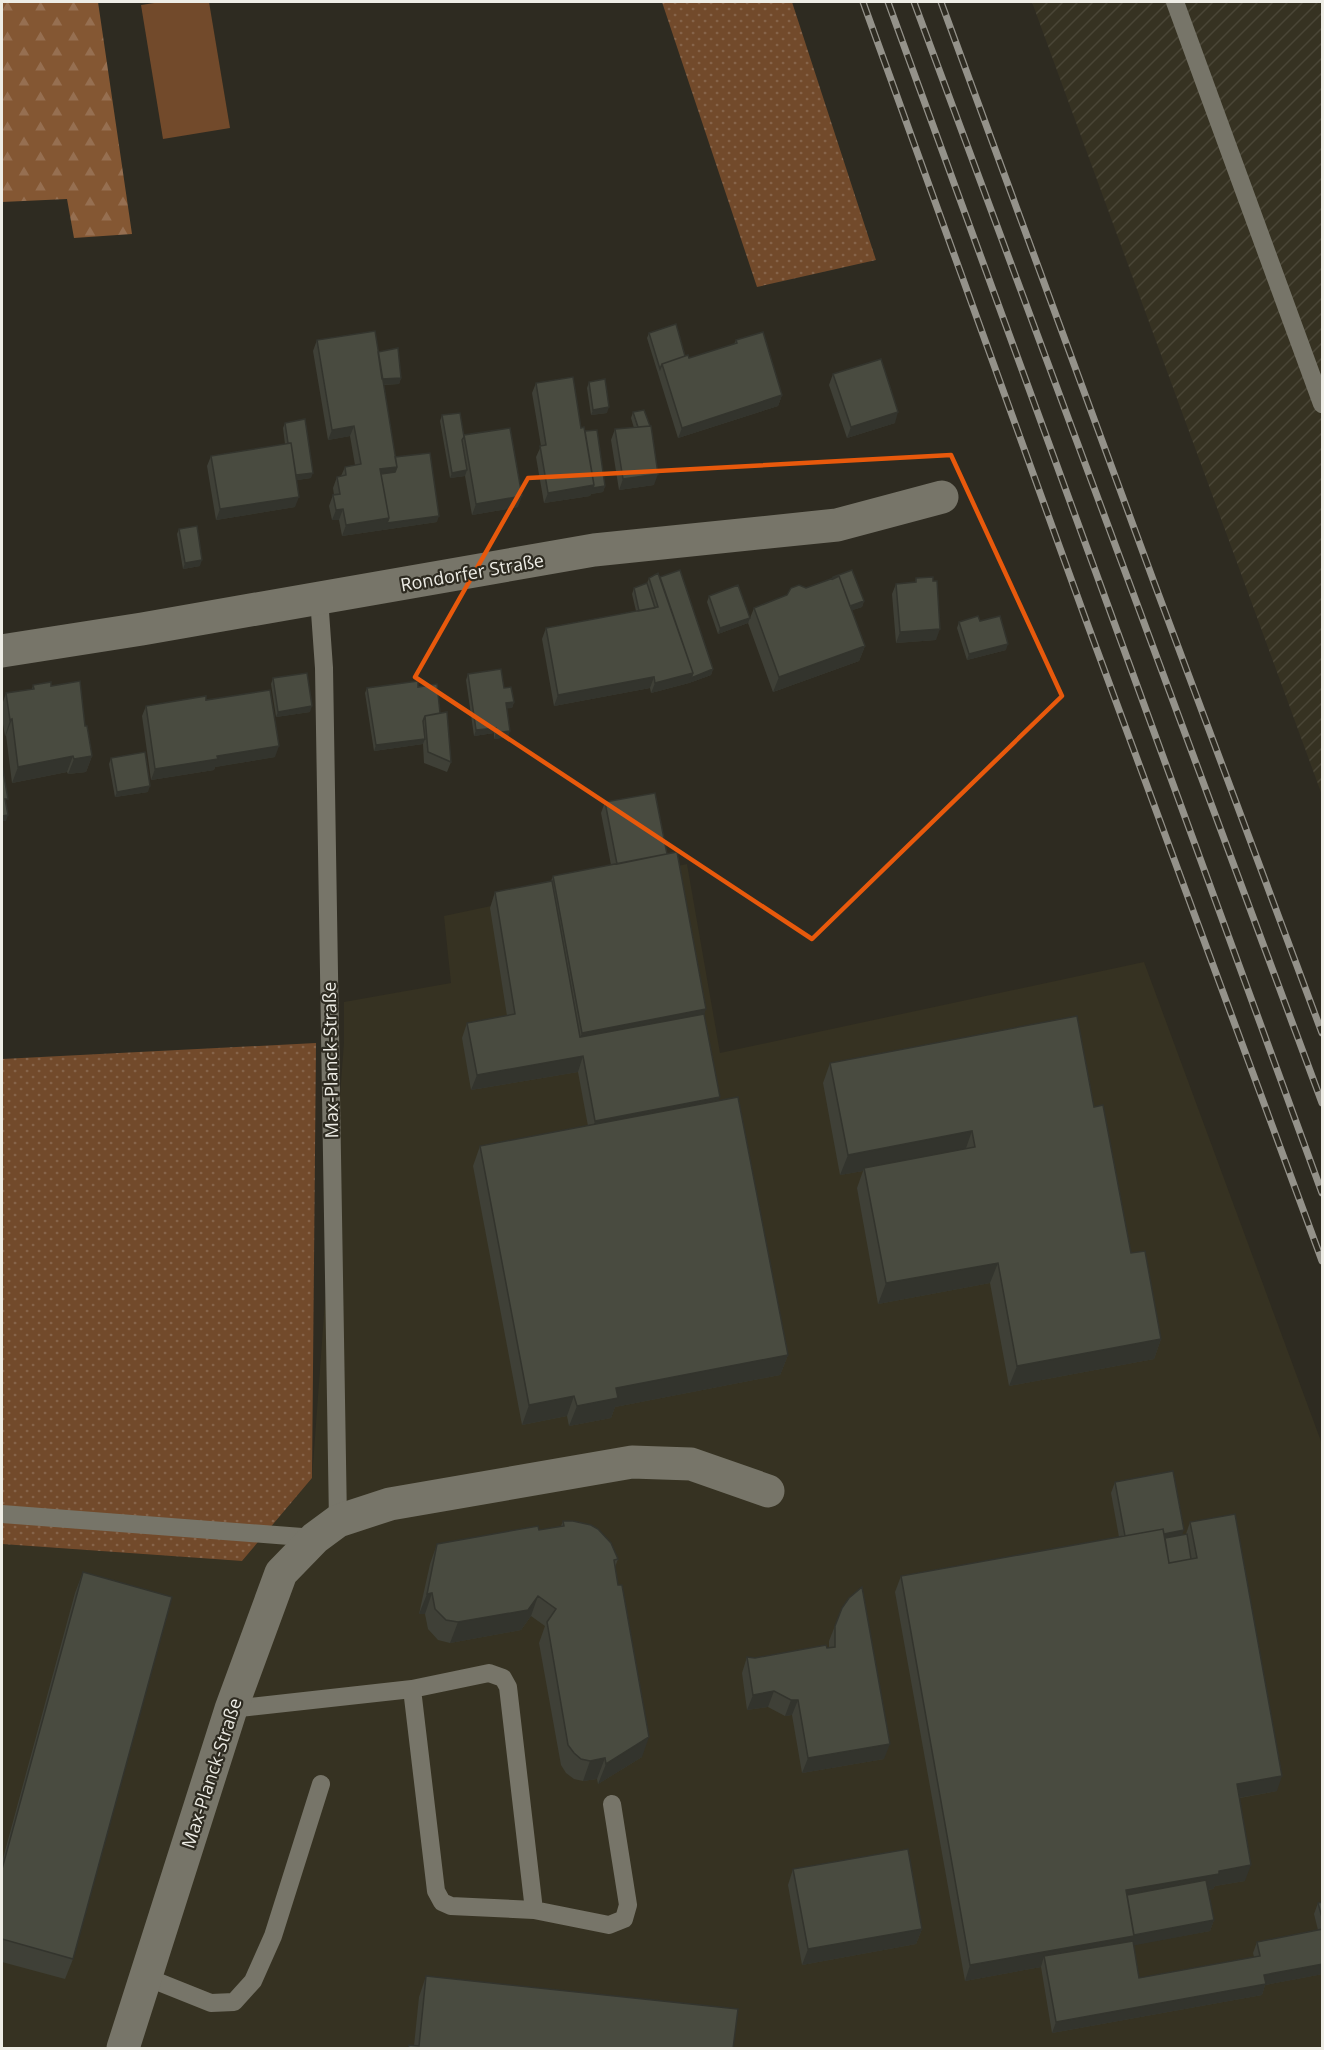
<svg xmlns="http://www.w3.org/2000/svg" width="1324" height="2050" font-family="'Open Sans',sans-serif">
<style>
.built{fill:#363222}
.industrial{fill:url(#industrial-furrows)}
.grass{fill:url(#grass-dots)}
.forest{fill:url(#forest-firs)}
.pitch{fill:#724a2b}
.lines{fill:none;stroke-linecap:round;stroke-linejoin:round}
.lane{stroke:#777569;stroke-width:18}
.street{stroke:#777569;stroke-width:33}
.rail-casing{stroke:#94928a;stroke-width:7}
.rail{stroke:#2e2b21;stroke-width:4.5;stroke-dasharray:14;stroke-linecap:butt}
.wall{fill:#3f4037}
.shaded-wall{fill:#33342d}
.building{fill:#494b40;stroke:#33342d;stroke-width:1.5}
.marked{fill:none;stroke:#e8590c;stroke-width:4.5;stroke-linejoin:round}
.labels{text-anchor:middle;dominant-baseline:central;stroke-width:4.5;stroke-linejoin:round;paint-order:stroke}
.street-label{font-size:18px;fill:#eeede6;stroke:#2e2b21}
</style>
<defs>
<pattern id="industrial-furrows" width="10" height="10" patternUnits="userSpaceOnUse" patternTransform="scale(1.5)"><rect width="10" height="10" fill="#363222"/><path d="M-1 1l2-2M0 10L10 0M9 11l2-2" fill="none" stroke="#4a4637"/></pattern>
<pattern id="grass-dots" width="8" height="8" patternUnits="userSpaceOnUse" patternTransform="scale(1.5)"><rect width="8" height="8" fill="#724a2b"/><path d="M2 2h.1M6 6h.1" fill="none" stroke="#86644a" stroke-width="1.8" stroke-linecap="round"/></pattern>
<pattern id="forest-firs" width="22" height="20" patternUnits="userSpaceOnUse" patternTransform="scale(1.5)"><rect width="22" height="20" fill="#845733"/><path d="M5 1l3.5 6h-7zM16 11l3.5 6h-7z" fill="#966f51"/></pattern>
</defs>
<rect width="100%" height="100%" fill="#2e2b21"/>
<path class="built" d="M687,864L720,1053L1144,962L1322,1444V2048H2V1544L242,1561L312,1478L344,1042V1002L451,983L444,916Z"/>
<path class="industrial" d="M1032,2H1322V795Z"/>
<path class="grass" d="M662,2H792L876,260L757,287Z
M316,1043L312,1478L242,1561L2,1544V1059Z"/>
<path class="forest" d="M2,2H98L132,234L74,238L67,199L2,202Z"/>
<path class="pitch" d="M161,2H209L230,128L163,139L141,5Z"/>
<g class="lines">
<path class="lane" d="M1175,2L1322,404
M319,598L324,668L338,1521
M2,1514L315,1538
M412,1689L489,1673L503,1678L508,1687L534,1910
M231,1709L412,1689L436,1891L442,1902L451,1906L534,1910L609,1925L624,1919L628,1905L612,1804
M146,1977L211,2003L234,2002L253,1981L273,1936L321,1784"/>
<path class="street" d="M2,651L142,629L594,550L837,525L942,497
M123,2048L231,1709L281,1573L315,1538L338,1521L390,1504L632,1462L691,1464L768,1491"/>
<defs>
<path id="rail" d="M863,2L1083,612L1322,1261
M888,2L1322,1193
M914,2L1322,1103
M941,2L1155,585L1322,1033"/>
</defs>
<use href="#rail" class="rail-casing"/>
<use href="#rail" class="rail"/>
</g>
<path class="wall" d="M649,333L689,358L734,344L736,340L782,395L778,406L678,438L647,338Z
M317,340L378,352L401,378L399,384L383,385L395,457L437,522L342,536L339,520H332L329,506L333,495H334L333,488L337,477L341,476L345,467L355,465L350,436L328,440L313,351Z
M833,374L895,423L847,438L829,385Z
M589,382L607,413L591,415L587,388Z
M536,383L585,431L605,486L603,492L591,494L590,496L544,503L536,457L541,446L532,393Z
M633,412L654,485L619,490L611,440L615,429L634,428L631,418Z
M442,415L464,437L518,507L472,515L465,476L450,478L440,421Z
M285,423L311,478L297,480L295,507L216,520L207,466L211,456L285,444L283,428Z
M179,529L200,566L183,569L177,534Z
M660,577L713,669L711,675L689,683L651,693L650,688L554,706L542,639L546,628L636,611L632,594L634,588L647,583L649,578Z
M833,577L864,601L862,607L852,610L865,646L859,661L773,692L748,623L754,608L832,579Z
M916,578L936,640L896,643L892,594L896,584L915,582Z
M709,596L750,618L748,623L718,634L707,602Z
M980,621L1006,650L967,660L957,628L959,622Z
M468,674L504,688L514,702L512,708H507L508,737L494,739V733L474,736L466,680Z
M273,678L310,712L276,717L271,684Z
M33,685L51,686L85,726L92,756L86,772L68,774L67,772L12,783L6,735L5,736L2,718V705L6,693L32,689Z
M418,687L440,713L451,762L447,772L424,763L423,744L374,751L365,693L367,688Z
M206,700L275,757L215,767L214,770L151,780L142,716L146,706Z
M111,758L148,792L115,797L109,764Z
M605,802L667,854L704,1014L719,1100L788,1355L780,1375L615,1407L611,1418L569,1426L567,1416L522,1425L473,1166L480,1146L588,1126L578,1072L471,1090L462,1038L467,1023L507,1016L490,908L495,892L551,881L553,876L611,865L601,813Z
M830,1063L1094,1107L1131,1253L1161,1339L1154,1359L1009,1386L990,1283L878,1304L857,1188L863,1171L840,1175L823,1083Z
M1115,1482L1182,1535L1186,1534L1190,1522L1277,1791L1240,1798L1245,1881L1215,1886L1213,1889L1208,1890L1214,1920L1210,1931L1133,1945L1139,1978L1254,1957L1253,1953L1257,1942L1318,1930L1314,1914L1318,1903L1323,1902V1974L1265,1985L1262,1995L1052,2033L1041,1967L965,1981L895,1592L901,1576L1119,1537L1111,1493Z
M563,1521L618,1559L615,1567L642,1757L598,1784L597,1779L583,1781L574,1779L566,1773L561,1765L539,1643L545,1626L531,1616L521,1630L450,1643L438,1640L428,1629L425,1614H419L430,1564L437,1544L539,1530L561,1526Z
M83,1572L73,1959L65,1979L2,1962V1862L75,1593Z
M842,1608L884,1759L802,1773L792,1715L785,1716L768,1707L747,1710L742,1673L747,1657L755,1658L829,1648V1641Z
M793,1869L922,1929L916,1944L802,1965L788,1885Z
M426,1976L733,2049H407L409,2045L414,2046L419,1997Z"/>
<path class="shaded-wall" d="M401,378L399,384L378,385L380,379Z
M782,395L778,406L678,438L682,428Z
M609,407L607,413L591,415L593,410Z
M898,412L895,423L847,438L851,427Z
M354,426L350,436L328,440L332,430Z
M397,467L393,478L379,480L380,469Z
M467,470L465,476L450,478L452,473Z
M313,473L311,478L291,481L293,476Z
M658,474L654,485L619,490L623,479Z
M594,485L605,486L603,492L591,494L590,496L544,503L548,493Z
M522,496L518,507L472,515L476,504Z
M299,497L295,507L216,520L220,509Z
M343,509L339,520H332L336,510Z
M439,516L437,522L342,536L346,525L389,518Z
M202,560L200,566L183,569L185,563Z
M864,601L862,607L842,614L844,608Z
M750,618L748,623L718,634L720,628Z
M940,629L936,640L896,643L900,632Z
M1008,644L1006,650L967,660L969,654Z
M865,646L859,661L773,692L779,677Z
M713,669L711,675L689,683L651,693L655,683L693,673Z
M654,677L650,688L554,706L558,695Z
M514,702L512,708L504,709L506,703Z
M312,706L310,712L276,717L278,712Z
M12,719L6,735L5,736L10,720Z
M496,728L494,733L474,736L476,730Z
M510,731L508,737L494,739L496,733Z
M425,739L423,744L374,751L376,745Z
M279,746L275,757L215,767L214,770L151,780L155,769L217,756Z
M73,756L67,772L12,783L18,767Z
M92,756L86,772L68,774L74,759Z
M150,786L148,792L115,797L117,792Z
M8,815L6,821H2V816Z
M706,1009L699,1030L574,1053L582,1033Z
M583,1056L578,1072L471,1090L477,1075Z
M720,1097L715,1113L590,1137L595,1121Z
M972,1131L965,1151L864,1168L863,1171L840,1175L848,1155Z
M998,1263L990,1283L878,1304L886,1283Z
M1161,1339L1154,1359L1009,1386L1017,1366Z
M788,1355L780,1375L615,1407L611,1418L569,1426L577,1406L616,1388Z
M574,1396L567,1416L522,1425L529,1405Z
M1184,1530L1180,1541H1126Z
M432,1593L425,1614H419L427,1594Z
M538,1596L531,1616L521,1630L450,1643L458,1622Z
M774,1691L768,1707L747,1710L753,1695Z
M791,1700H798L792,1715L785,1716Z
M649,1737L642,1757L598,1784L606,1764Z
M890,1744L884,1759L802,1773L808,1758Z
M605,1758L597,1779L583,1781L590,1761Z
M1282,1776L1277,1791L1232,1799L1237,1784Z
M1251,1865L1245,1881L1215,1886L1213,1889L1126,1905V1890L1219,1871Z
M1214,1920L1210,1931L1131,1946L1044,1956L1041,1967L965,1981L970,1965Z
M922,1929L916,1944L802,1965L808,1949Z
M1323,1964V1974L1265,1985L1262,1995L1052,2033L1056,2022L1264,1975Z"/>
<path class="building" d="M676,324L685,356L662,364L660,369L649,333Z
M375,331L397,467L380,469L389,518L346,525L343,509L336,510L333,495L340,494L337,477L346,475L345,467L361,464L354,426L332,430L317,340Z
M763,332L782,395L682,428L662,364L688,355L689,358L737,343L736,340Z
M398,348L401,378L382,379L378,352Z
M881,359L898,412L851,427L833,374Z
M573,377L581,428L584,427L594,485L548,493L540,446L546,445L536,383Z
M605,379L609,407L593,410L589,382Z
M644,410L650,426L638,427L633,412Z
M460,413L464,437L462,440L467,470L452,473L442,415Z
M305,419L313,473L296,475L291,443H288L285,423Z
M651,426L658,474L623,479L615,429Z
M510,428L522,496L476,504L464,435Z
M597,430L605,486L593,488L594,485L585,431Z
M291,443L299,497L220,509L211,456Z
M430,453L439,516L387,523L389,518L381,474L395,472L397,467L395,457Z
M197,526L202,560L185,563L179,529Z
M680,570L713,669L691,678L693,673L660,577Z
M852,570L864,601L850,606L839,576L833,579V577Z
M658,573L693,673L655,683L654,677L558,695L546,628L658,607L649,578Z
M839,576L865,646L779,677L754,608L787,595L791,588L799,585L806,588Z
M933,577V581H937L940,629L900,632L896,584L916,582V578Z
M647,583L655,608L639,611L634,588Z
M738,585L750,618L720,628L709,596Z
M978,616L980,621L1000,616L1008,644L969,654L959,622Z
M501,669L504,688L511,687L514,702L506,703L510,731L496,733V728L476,730L468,674Z
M307,673L312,706L278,712L273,678Z
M80,681L85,726H87L92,756L74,759L73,756L18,767L12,719L10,720L6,693L34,689L33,685L51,682V686Z
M418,681V687L437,684L440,713L425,716L423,721L425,739L376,745L367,688Z
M270,690L279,746L217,756L218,759L155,769L146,706L206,696V700Z
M447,712L451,762L428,752L425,716Z
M145,752L150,786L117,792L111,758Z
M2,765L8,799H5L8,815L2,816Z
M655,793L667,854L617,864L605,802Z
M677,852L706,1009L582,1033L553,876Z
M552,881L580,1037L704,1014L720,1097L595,1121L583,1056L477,1075L467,1023L515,1014L495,892Z
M1077,1016L1094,1107L1103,1105L1131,1253L1145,1251L1161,1339L1017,1366L998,1263L886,1283L864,1168L975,1147L972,1131L848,1155L830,1063Z
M738,1097L788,1355L616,1388L618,1398L577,1406L574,1396L529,1405L480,1146Z
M1173,1471L1184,1530L1164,1534L1163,1529L1125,1536L1115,1482Z
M1235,1514L1282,1776L1237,1784L1251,1865L1219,1871V1874L1126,1890L1134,1936L970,1965L901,1576L1163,1529L1169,1563L1197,1558L1190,1522Z
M563,1521H573L591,1525L598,1529L611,1543L618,1559L614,1560L618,1585H622L649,1737L606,1764L605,1758L590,1761L581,1759L574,1753L568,1745L547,1622L556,1609L538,1596L528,1610L458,1622L446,1620L435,1609L432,1593L427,1594L437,1544L538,1526L539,1530L564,1526Z
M1187,1534L1191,1559L1169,1563L1165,1538Z
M83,1572L172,1597L73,1959L2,1939V1869Z
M862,1587L890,1744L808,1758L798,1700H791L774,1691L753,1695L747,1657L755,1658L826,1645L827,1648L835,1647V1626L842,1608L849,1598Z
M908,1849L922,1929L808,1949L793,1869Z
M1206,1880L1214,1920L1134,1935L1127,1895Z
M1323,1902V1921L1318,1903Z
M1323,1929V1964L1264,1975L1266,1984L1056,2022L1044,1956L1133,1941L1139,1978L1260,1956L1257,1942Z
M426,1976L738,2009L733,2049H408L409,2045L419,2046Z"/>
<path class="marked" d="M951,455L1062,696L812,939L415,677L528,478Z"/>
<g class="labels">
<g class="street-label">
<text transform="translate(472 572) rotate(-10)">Rondorfer Straße</text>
<text transform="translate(330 1060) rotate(-91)">Max-Planck-Straße</text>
<text transform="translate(211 1773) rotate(-72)">Max-Planck-Straße</text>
</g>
</g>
<rect width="1324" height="2050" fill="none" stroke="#eeede6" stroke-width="6"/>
</svg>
